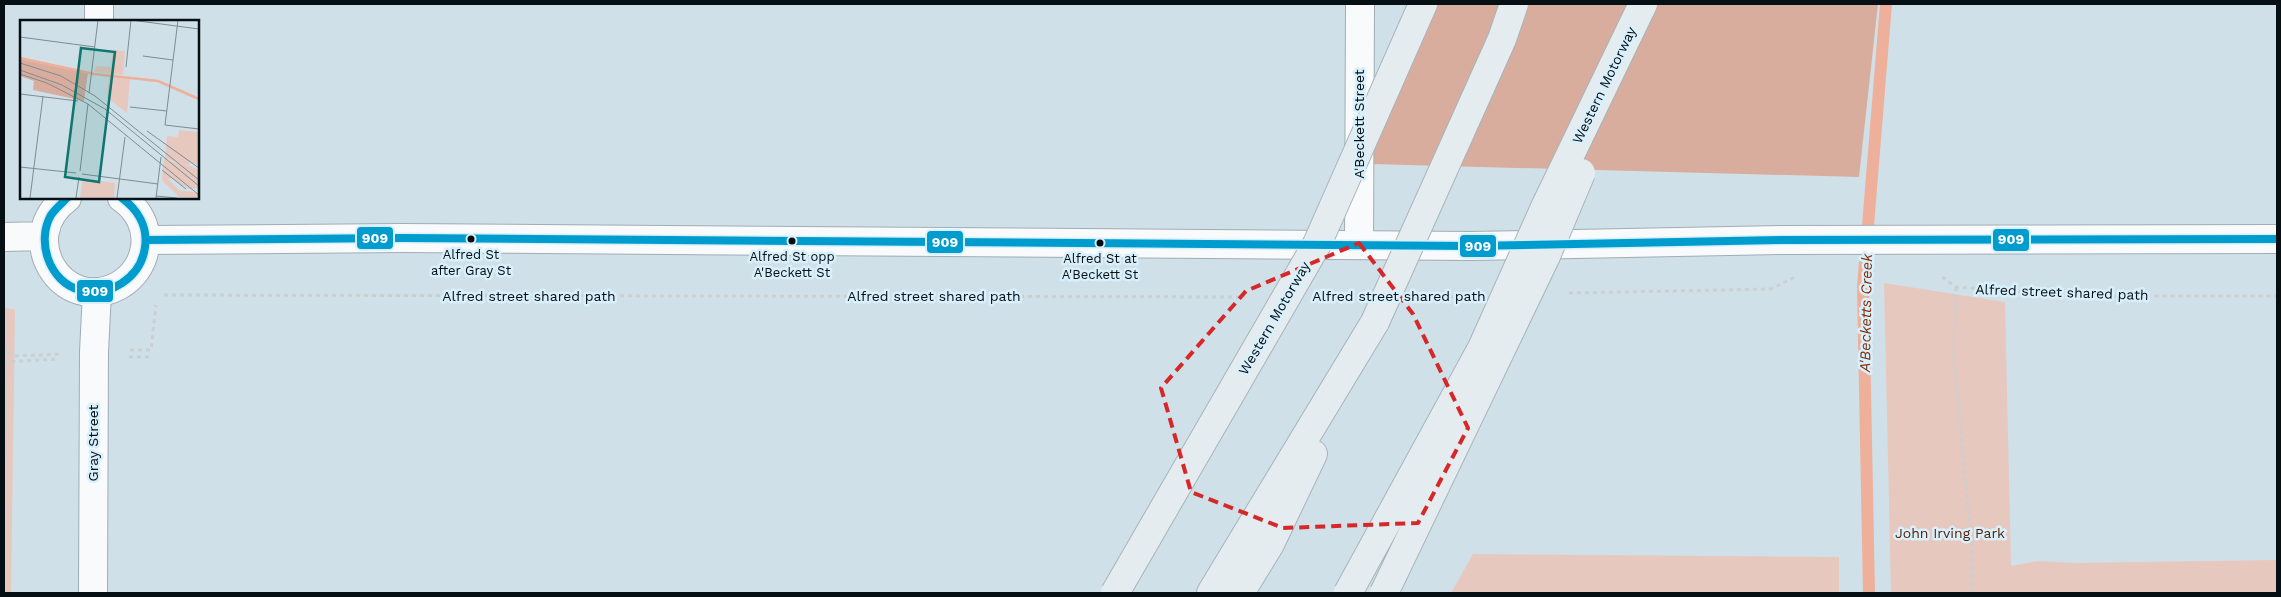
<svg xmlns="http://www.w3.org/2000/svg" width="2281" height="597" font-family="'Work Sans',sans-serif">
<style>
.green{fill:#e7c8be}
.forest{fill:#d9ad9e}
.lines{fill:none;stroke-linecap:round;stroke-linejoin:round}
.stream{stroke:#efb09b;stroke-width:12}
.minor-casing{stroke:#a0adb3;stroke-width:30}
.tertiary-casing{stroke:#a0adb3;stroke-width:30}
.motorway-casing{stroke:#a6b4bb;stroke-width:30}
.path{stroke:#cacfd2;stroke-width:3;stroke-dasharray:4 4;stroke-linecap:butt}
.minor{stroke:#f8fafc;stroke-width:28}
.tertiary{stroke:#f8fafc;stroke-width:28}
.motorway{stroke:#e4ecf0;stroke-width:28}
.motorway-bridge-casing{stroke:#a6b4bb;stroke-width:30;stroke-linecap:butt}
.motorway-bridge{stroke:#e4ecf0;stroke-width:28}
.bus-1-casing{stroke:#d8f0fc;stroke-width:11}
.bus-1{stroke:#019cce;stroke-width:8}
.marked{fill:none;stroke:#d62828;stroke-width:4;stroke-dasharray:10 6;stroke-linejoin:round}
.bus-dot{fill:#050f14;stroke:#d8f0fc;stroke-width:2}
.labels{text-anchor:middle;dominant-baseline:central;stroke-width:5;stroke-linejoin:round;paint-order:stroke}
.bus-label{font-size:13px;fill:#050f14;stroke:#d8f0fc}
.street-label{font-size:14px;fill:#050f14;stroke:#d8f0fc}
.park-label{font-size:14px;fill:#5a2008;stroke:#d8f0fc}
.water-label{font-size:15px;font-style:italic;fill:#832f0c;stroke:#d8f0fc}
.inset-river{fill:none;stroke:#efb09b;stroke-width:2.5}
.inset-road{fill:none;stroke:#7f8c93;stroke-width:1}
.view{fill:#0f766e;fill-opacity:0.15;stroke:#0f766e;stroke-width:2.5}
.inset-edge{fill:none;stroke:#050f14;stroke-width:2.5}
.line-badge{stroke:#d8f0fc;stroke-width:2}
.badge-label{font-size:14px;text-anchor:middle;font-weight:bold;fill:#fff}
</style>
<rect width="100%" height="100%" fill="#d0e0e8"/>
<path class="green" d="M1884,283L2005,302L2011,566L2038,561L2073,563L2277,560V593H1891Z
M4,307L15,310L11,593H4Z
M1473,554L1839,557V593H1451Z"/>
<path class="forest" d="M1412,4H1878L1859,177L1371,164Z"/>
<g class="lines">
<path class="stream" d="M1869,593L1863,287L1886,4"/>
<defs>
<path id="minor" d="M99,4V21
M1359,245L1360,4
M93,593L94,352L97,292"/>
<path id="tertiary" d="M67,198C14,237 62,315 118,286C133,278 143,263 145,247C148,227 138,209 122,198
M4,237L43,236
M146,240L403,238L1471,246L1783,240L2277,239"/>
<path id="motorway" d="M1211,593L1375,322
M1240,593L1270,544L1313,454"/>
</defs>
<use href="#minor" class="minor-casing"/>
<use href="#tertiary" class="tertiary-casing"/>
<use href="#motorway" class="motorway-casing"/>
<path class="path" d="M1942,277L1956,287L2087,296H2277
M1956,287L1954,358L1972,551L1971,593
M1569,293L1771,289L1795,277
M164,295L1245,297
M1329,297H1348
M1426,297H1465
M4,337L6,350L14,356L59,354
M130,350H151L156,305
M129,357H151
M4,360L6,362L58,359
M4,558L6,362"/>
<use href="#minor" class="minor"/>
<use href="#tertiary" class="tertiary"/>
<use href="#motorway" class="motorway"/>
<defs>
<path id="motorway-bridge" d="M1375,322L1502,39L1514,4
M1115,593L1317,244L1423,4
M1348,593L1482,348L1546,205L1643,4
M1384,593L1546,256L1581,173"/>
</defs>
<use href="#motorway-bridge" class="motorway-bridge-casing"/>
<use href="#motorway-bridge" class="motorway-bridge"/>
<defs>
<path id="bus-1" d="M67,198C62,203 55,209 51,215C36,241 49,282 80,290C109,298 141,278 145,247C148,227 138,210 122,198
M146,240L403,238L1471,246L1783,240L2277,239"/>
</defs>
<use href="#bus-1" class="bus-1-casing"/>
<use href="#bus-1" class="bus-1"/>
</g>
<path class="marked" d="M1359,243L1413,314L1468,428L1418,523L1283,528L1191,492L1161,388L1246,291Z"/>
<g class="bus-dot">
<circle cx="471" cy="239" r="4.5"/>
<circle cx="792" cy="241" r="4.5"/>
<circle cx="1100" cy="243" r="4.5"/>
</g>
<g class="labels">
<g class="bus-label">
<text x="471" y="254">Alfred St<tspan x="471" dy="16">after Gray St</tspan></text>
<text x="792" y="256">Alfred St opp<tspan x="792" dy="16">A'Beckett St</tspan></text>
<text x="1100" y="258">Alfred St at<tspan x="1100" dy="16">A'Beckett St</tspan></text>
</g>
<g class="street-label">
<text transform="translate(1604 85) rotate(-64)">Western Motorway</text>
<text transform="translate(1359 124) rotate(-90)">A'Beckett Street</text>
<text transform="translate(2062 292) rotate(2)">Alfred street shared path</text>
<text x="529" y="296">Alfred street shared path</text>
<text x="934" y="296">Alfred street shared path</text>
<text x="1399" y="296">Alfred street shared path</text>
<text transform="translate(1274 318) rotate(-60)">Western Motorway</text>
<text transform="translate(93 443) rotate(-90)">Gray Street</text>
</g>
<g class="park-label">
<text x="1950" y="533">John Irving Park</text>
</g>
<g class="water-label">
<text transform="translate(1866 313) rotate(-89)">A'Becketts Creek</text>
</g>
</g>
<g transform="translate(20 20)">
<rect width="179" height="179" fill="#d0e0e8"/>
<path d="M93,30L105,31L103,55L74,52L76,46L91,47ZM89,57L110,59L107,93L87,78ZM159,110L179,112V145L170,142L168,145L179,150V168L169,169L151,158L148,159L159,170L179,173V178L159,177L142,160L144,139L169,147L145,138L147,116L158,117ZM63,159L95,163L94,178H60Z" fill="#e7c8be"/>
<path d="M0,39L68,53L64,81L13,70L14,61L0,56Z" fill="#d9ad9e"/>
<path class="inset-river" d="M0,38L74,54L138,61L179,79"/>
<path class="inset-road" d="M111,0L179,9M158,0L145,105L179,109M0,17L75,27M123,36L153,40M0,43L41,56L75,76L179,160M106,47L111,0M0,50L42,65L85,89L179,166M0,54L27,63L68,84L179,175M69,73L78,0M0,74L58,81M110,87L147,91M127,111L179,148M0,147L56,153M142,150L166,169M60,151L68,84M62,154L138,164M136,176L157,178M10,178L23,76M56,178L59,157M97,178L105,117M136,178L141,137"/>
<path class="view" d="M61,28L95,32L79,162L45,157Z"/>
<rect width="179" height="179" class="inset-edge"/>
</g>
<g class="line-badge">
<rect x="356" y="226" width="38" height="24" rx="5" fill="#019cce"/>
<rect x="1992" y="228" width="38" height="24" rx="5" fill="#019cce"/>
<rect x="926" y="230" width="38" height="24" rx="5" fill="#019cce"/>
<rect x="1459" y="234" width="38" height="24" rx="5" fill="#019cce"/>
<rect x="76" y="279" width="38" height="24" rx="5" fill="#019cce"/>
</g>
<g class="badge-label">
<text x="375" y="243">909</text>
<text x="2011" y="244">909</text>
<text x="945" y="247">909</text>
<text x="1478" y="251">909</text>
<text x="95" y="296">909</text>
</g>
<rect width="2281" height="597" fill="none" stroke="#050f14" stroke-width="10"/>
</svg>
